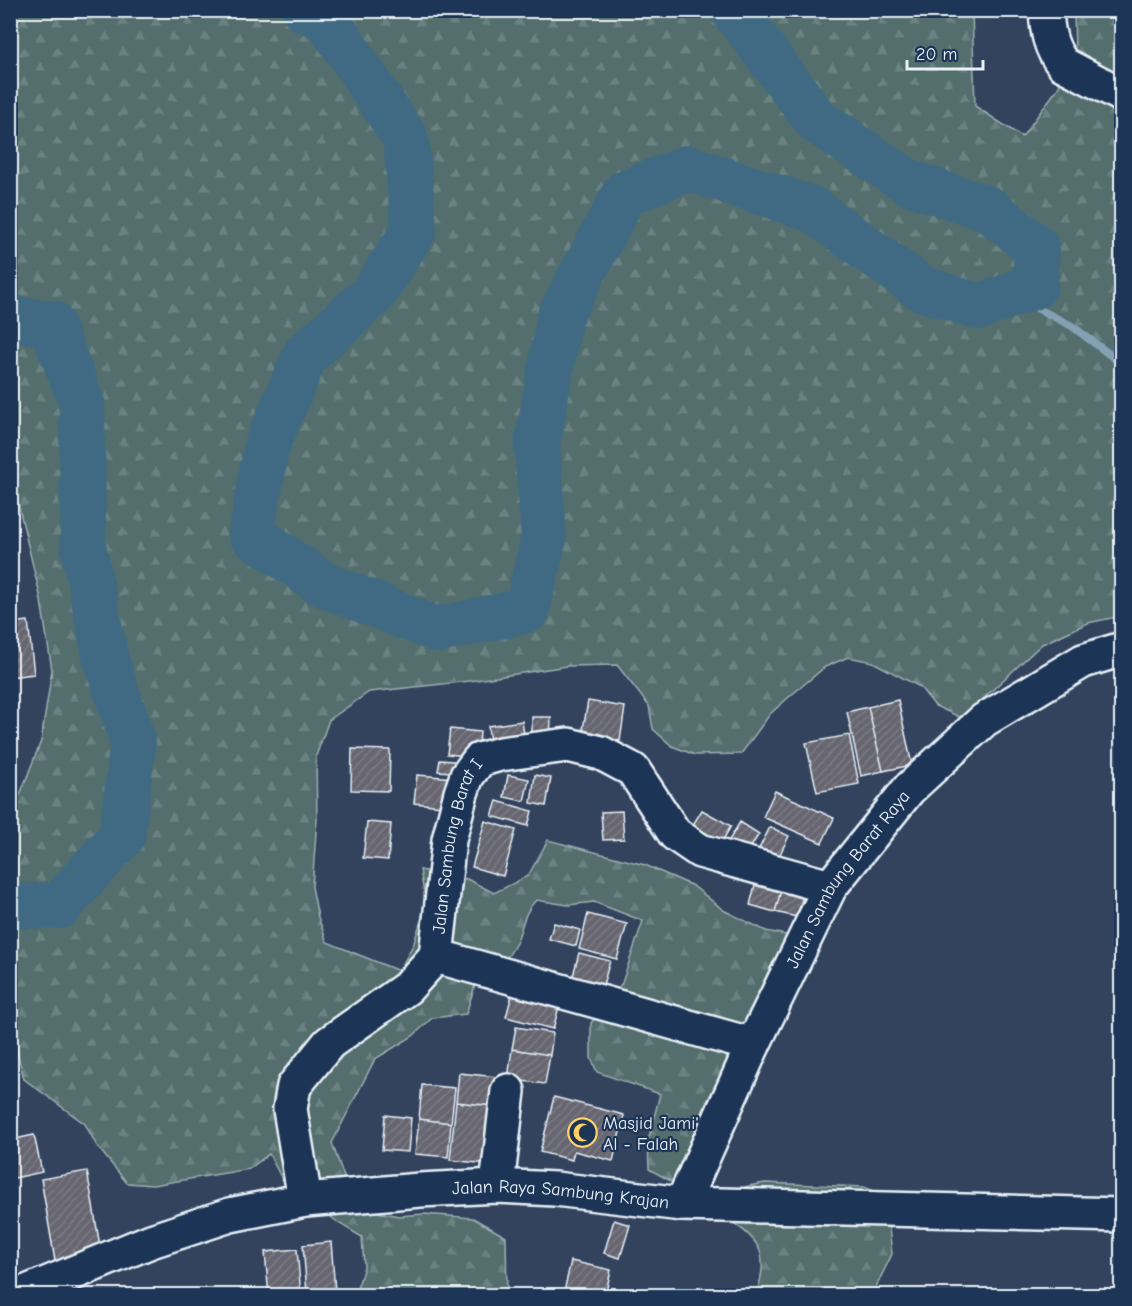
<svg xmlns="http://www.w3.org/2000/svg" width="1132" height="1306" font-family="'Comic Neue',sans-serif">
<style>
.forest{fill:url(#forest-firs);stroke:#9db0b2;stroke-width:1.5}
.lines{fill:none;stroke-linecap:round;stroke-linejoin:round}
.stream{stroke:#83a1b2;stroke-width:8}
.river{stroke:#3f6b83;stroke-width:46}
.building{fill:url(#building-hatch);stroke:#e8f1f8;stroke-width:1.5}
.minor-casing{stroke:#e8f1f8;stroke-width:38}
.minor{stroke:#1d3557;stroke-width:33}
.labels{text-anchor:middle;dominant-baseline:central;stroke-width:4.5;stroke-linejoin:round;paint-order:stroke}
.street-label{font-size:18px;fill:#e8f1f8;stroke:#1d3557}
.poi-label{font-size:18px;fill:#e8f1f8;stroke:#1d3557;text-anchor:start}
</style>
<defs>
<pattern id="forest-firs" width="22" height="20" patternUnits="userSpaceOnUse" patternTransform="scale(1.5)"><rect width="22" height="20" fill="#526e6c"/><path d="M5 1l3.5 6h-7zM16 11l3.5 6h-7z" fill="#6b8382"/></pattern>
<pattern id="building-hatch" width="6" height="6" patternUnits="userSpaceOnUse" patternTransform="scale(1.5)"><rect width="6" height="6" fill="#666570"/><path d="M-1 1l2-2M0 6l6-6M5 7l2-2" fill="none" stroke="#7c7c85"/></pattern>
</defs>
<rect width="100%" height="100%" fill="#33435e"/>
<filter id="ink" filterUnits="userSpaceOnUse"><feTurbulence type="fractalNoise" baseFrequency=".0167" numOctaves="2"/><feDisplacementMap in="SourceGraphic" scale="12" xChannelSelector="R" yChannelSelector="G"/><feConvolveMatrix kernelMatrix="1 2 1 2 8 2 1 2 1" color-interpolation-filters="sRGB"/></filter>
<g filter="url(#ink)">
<path class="forest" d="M10,11H972L975,106L1022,137L1058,88L1075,52L1074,11H1121V616L1088,623L1042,644L962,718L935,706L920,687L873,662L848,657L825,667L789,697L770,714L741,754L695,755L672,746L653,729L649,706L617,665L567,666L470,681L369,692L329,720L316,756L317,819L312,887L318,917L327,942L399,971L414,943L426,904L420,870L467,879L494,893L528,876L548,840L645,865L693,886L725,911L766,931L791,936L777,970L706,1103L674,1183L649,1169L648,1141L660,1094L597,1072L591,1058V1023L622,983L643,921L594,902L568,905L536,900C523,913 523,927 516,943C507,961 493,973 476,982L466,1014L432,1018L413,1036L375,1059L332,1143L355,1208L399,1216L424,1214L473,1218L506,1237L507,1295H355L364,1267L362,1237L340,1224L282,1179L269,1154L249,1169L153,1185L127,1183L97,1146L85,1124L24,1079L11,1026V802L20,795L41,741L52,670L40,595L15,491L11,490Z
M765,1183L864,1187L885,1195L892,1254L872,1295H756C769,1258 763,1240 728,1220C730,1189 735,1188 765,1183Z"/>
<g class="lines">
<path class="stream" d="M1011,295L1072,326L1122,364"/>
<path class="river" d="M305,10L326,18L406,139L414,230L373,294L306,354L267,445L251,534L323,584L438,630L527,610L544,537L537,445L560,316L625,193L688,168L812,209L921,288L979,307L1035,286L1037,248L989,209L910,183L818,122L733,10
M10,319L51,323L82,403L83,545L106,660L133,742L122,836L59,906H10"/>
</g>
<path class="building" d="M28,621L34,674L10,677V623Z
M898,700L912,765L883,771L868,707Z
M588,701L625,707L620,741L582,735Z
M868,707L883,771L861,776L847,712Z
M532,717H551L550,741L532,740Z
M522,721L526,747L491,751L488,726Z
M450,729L480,732L478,757L447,754Z
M849,735L859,784L817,792L806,743Z
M352,749L390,750L389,791L351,790Z
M440,760L466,762L465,773L438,771Z
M417,775L454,778L452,807L414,803Z
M508,775L529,779L524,801L504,797Z
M535,775L551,778L546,806L531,803Z
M775,791L834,818L822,843L763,817Z
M497,801L532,811L528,826L492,816Z
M702,810L731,826L720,845L691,828Z
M622,811L624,839L603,840L601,812Z
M485,821L516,830L503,876L472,867Z
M367,822L391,824L388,860L363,858Z
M740,822L759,834L744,858L725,847Z
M770,827L789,836L778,858L759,849Z
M756,881L782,887L775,912L750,905Z
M782,887L804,893L797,917L775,912Z
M588,914L627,924L617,959L579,949Z
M554,923L580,930L576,946L549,939Z
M579,953L610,961L600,995L570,987Z
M513,991L560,1003L553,1029L506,1017Z
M516,1027L553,1033L550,1055L512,1049Z
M512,1049L550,1055L545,1084L508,1079Z
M459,1073L497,1077L494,1106L456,1102Z
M422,1085L455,1088L451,1123L419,1119Z
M554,1097L624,1115L613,1161L574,1151L572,1160L540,1152Z
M456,1102L494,1106L488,1164L450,1160Z
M385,1115L411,1118L408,1152L382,1150Z
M419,1119L451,1123L448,1157L415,1154Z
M34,1135L42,1172L10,1179V1140Z
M87,1171L101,1252L55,1261L41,1179Z
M614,1220L630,1225L620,1258L604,1253Z
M331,1242L335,1291L307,1293L303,1245Z
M297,1249L301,1296H269L265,1252Z
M571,1261L611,1270L605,1296H563Z"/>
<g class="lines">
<defs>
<g id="minor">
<path d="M1046,10C1047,30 1050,48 1063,64L1122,95"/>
<path d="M436,956L753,1045"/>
<path d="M497,1186L508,1091"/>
<path id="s1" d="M305,1200L290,1109L294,1086L329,1043L407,988L436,956L449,840L461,793L467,776L479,760L500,754L568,745L601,753L633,770L675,834L700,851L830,887"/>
<path id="s2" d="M682,1204L753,1045L830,887L909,789L984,720L1083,661L1122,649"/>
<path id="s3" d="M17,1296L151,1241L230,1215L305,1200L420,1190L497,1186L555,1189L682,1204L1122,1215"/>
</g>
</defs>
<use href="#minor" class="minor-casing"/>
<use href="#minor" class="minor"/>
</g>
</g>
<defs>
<symbol id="mosque-ring" viewBox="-11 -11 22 22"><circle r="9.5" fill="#1d3557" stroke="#ffd166" stroke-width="1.5"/><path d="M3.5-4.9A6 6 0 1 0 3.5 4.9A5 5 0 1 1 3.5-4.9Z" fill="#ffd166"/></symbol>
</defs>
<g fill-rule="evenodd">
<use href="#mosque-ring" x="566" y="1116" width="33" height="33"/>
</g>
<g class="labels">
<g class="street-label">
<text stroke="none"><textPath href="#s1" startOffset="422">Jalan Sambung Barat I</textPath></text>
<text stroke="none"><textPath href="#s2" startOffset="366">Jalan Sambung Barat Raya</textPath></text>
<text stroke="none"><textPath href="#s3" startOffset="561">Jalan Raya Sambung Krajan</textPath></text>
</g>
<g class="poi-label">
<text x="603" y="1123">Masjid Jami'<tspan x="603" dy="21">Al - Falah</tspan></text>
</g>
</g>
<rect width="1132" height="1306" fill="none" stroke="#1d3557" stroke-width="36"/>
<rect x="18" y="18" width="1096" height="1270" fill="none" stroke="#e8f1f8" stroke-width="2" filter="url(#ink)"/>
<path d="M907 60v9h76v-9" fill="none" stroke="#e8f1f8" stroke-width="3"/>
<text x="916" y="60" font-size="18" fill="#e8f1f8" stroke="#1d3557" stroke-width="4.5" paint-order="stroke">20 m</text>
</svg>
